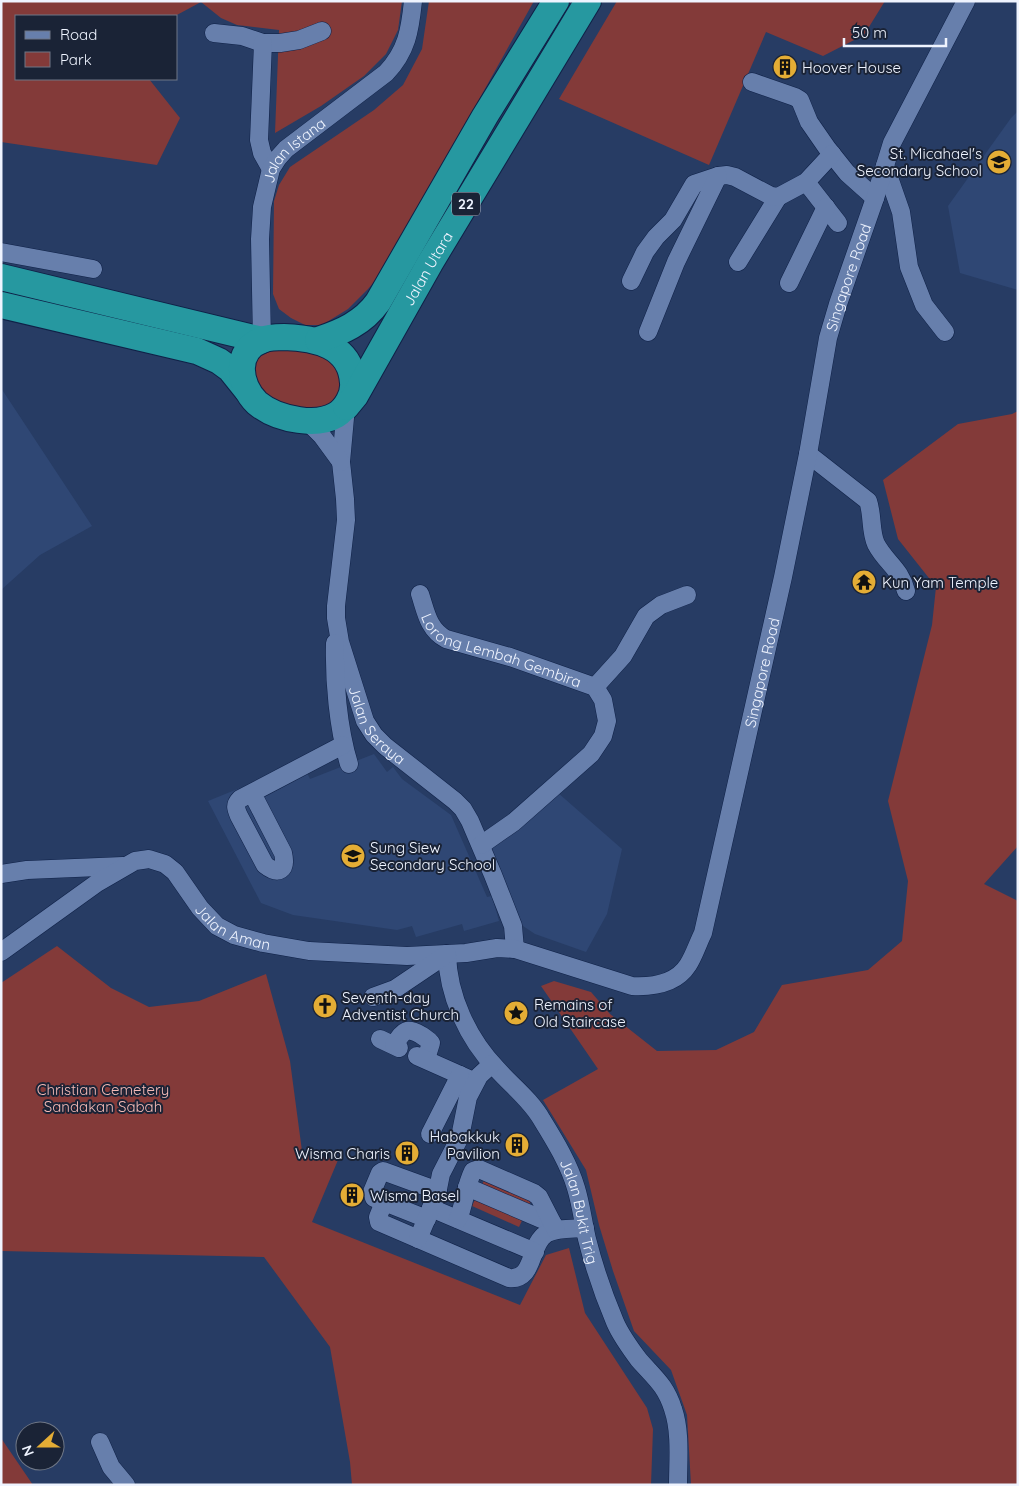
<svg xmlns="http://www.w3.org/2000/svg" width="1019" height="1486" font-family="Quicksand,sans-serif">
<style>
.built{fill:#2f4774}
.green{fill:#833a39}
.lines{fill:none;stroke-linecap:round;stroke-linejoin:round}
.minor-casing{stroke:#0f2147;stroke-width:19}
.highway-casing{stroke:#0f2147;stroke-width:28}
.minor{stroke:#677fac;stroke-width:18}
.highway{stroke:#2698a0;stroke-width:26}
.labels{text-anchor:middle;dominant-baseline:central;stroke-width:4;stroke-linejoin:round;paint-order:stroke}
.shield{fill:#1a2336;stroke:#afb5c3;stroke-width:1}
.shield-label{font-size:14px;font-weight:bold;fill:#eff4ff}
.poi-label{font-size:15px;fill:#eff4ff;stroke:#1a2336;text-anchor:start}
.street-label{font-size:15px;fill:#eff4ff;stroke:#1a2336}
.park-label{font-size:15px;fill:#f4bab6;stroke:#1a2336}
</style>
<rect width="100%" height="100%" fill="#273c64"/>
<path class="built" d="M1018,111V290L960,273L948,206L1011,118Z
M1,388L92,526L40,555L1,590Z
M374,754L387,772L393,767L402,779L451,815L487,897L492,896L499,921L464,931L462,924L416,937L412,926L397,930L293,915L261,903L208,801L302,763L310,779Z
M557,792L622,849L607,914L586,952L535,934L520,924L490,857L492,848Z"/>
<path class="green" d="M1,1H402L398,30L386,54L364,76L321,106L275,133L279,30L237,25L221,18L201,2L175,16H16V79H149L180,118L157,165L1,142Z
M429,1H534L382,273L368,289L348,309L322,325H305L291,318L279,309L273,294L274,201L279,185L290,167L374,110L403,85L422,49Z
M617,1H885L864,35L823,56L766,32L709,165L559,99Z
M285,348L321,356L335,365L344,380L336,404L317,412L273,404L250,375L261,353Z
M1018,411V846L984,884L1018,901V1485H691L687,1415L671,1370L634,1331L613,1271L599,1225L586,1170L543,1100L598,1069L541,986L554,981L591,992L610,1014L657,1051L716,1050L754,1032L782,985L868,970L902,941L908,881L888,801L932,625L936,587L898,539L883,480L958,424L1012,414Z
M57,946L111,988L149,1007L199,1001L266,974L290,1061L302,1151L338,1160L312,1222L520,1305L546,1255L569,1248L585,1313L647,1408L653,1429L651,1485H352L350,1462L330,1347L264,1257L1,1251V983Z
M485,1178L532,1199L519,1227L472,1206Z
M1,1438L33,1485H1Z"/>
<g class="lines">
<defs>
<g id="minor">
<path d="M214,33L242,36L263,43H280L299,40L322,31"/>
<path d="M263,43L259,140L262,153L271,169"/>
<path d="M752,82L795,97L800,100L809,122L827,148L847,173L875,198"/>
<path d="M885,166L901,212L909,267L924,305L945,332"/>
<path d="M806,182L838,223"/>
<path d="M1,252L93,269"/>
<path d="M738,262L778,197"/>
<path d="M631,281L645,252L656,237L673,220L694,184L718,176L727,175L735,177L771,196L778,197L806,182L832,154"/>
<path d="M789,283L826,207"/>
<path d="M648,332L676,262L718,176"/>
<path id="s1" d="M262,340L260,239L262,207L271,169L278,158L286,149L386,73C407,51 410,30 413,1"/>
<path id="s2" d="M346,407L341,462L345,499L346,520L336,606V618L340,642L365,721L374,735L385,746L455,801L463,809L470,821L493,875L513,926L515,949"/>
<path d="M308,422L322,436L341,462"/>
<path d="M808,454L868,501C873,515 870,531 876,544C886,563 900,568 906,591"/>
<path id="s3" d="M420,594C426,612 428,629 446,639L510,657L595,687L603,700L607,721L603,736L591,754L514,822L481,845"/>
<path d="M335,643C334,680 338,728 349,764"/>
<path d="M595,687L623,656L646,616L661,605L687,595"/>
<path d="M252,793L283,853C287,870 279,876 265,865L239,816C236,809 234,805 240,799L343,745"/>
<path d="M1,874L27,870L123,866"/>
<path id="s4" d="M1,952L97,883L135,861L149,859L165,864L175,872L200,908L217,926L234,935L263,943L309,951L407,956L466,953L497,948L515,949L632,986C653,987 676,984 688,965C694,956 698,943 703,933L783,577L808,454L828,338L838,304L875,198L892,143L966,1"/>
<path id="s5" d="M447,954C448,996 468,1039 497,1069C512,1086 531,1100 542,1120C555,1141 569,1164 576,1188C581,1204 583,1222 587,1239C594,1267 604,1296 615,1322C621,1336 630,1348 639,1360C655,1378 666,1386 673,1409C681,1432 678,1461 678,1485"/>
<path d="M373,997L395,989L447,954"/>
<path d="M380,1039L399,1048"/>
<path d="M394,1045C403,1032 405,1026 421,1035C425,1038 428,1039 431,1043L426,1059"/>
<path d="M417,1056L471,1080"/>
<path d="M430,1134L460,1075"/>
<path d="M467,1187L553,1224"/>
<path d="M384,1202L378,1217L379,1222L509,1278C535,1281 529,1244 546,1234C556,1227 573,1229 585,1228"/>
<path d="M431,1208L535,1252"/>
<path d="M427,1219L374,1198L372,1192L380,1173L383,1171L438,1191"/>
<path d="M458,1219C465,1203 465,1187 473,1171L479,1169L534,1193L539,1197L556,1230"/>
<path d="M418,1239L437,1194L441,1174L460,1137L468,1097L479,1076L492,1064"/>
<path d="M100,1442L111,1467L126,1485"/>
</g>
<g id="highway">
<path d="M1,277L262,340"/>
<path d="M1,305L197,351L219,361L230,369L246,389"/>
<path d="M284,337C315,338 351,345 353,383C354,395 346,409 336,415C324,422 312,422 299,420C284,418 269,413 257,403C238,385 234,350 262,340C269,337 277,337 284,337Z"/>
<path d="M318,340C342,332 363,323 378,302L485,116L556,1"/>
<path id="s6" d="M346,407L355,396L430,263L588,1"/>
</g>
</defs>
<use href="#minor" class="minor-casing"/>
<use href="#highway" class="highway-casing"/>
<use href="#minor" class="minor"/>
<use href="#highway" class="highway"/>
</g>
<defs>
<symbol id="building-disc" viewBox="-11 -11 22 22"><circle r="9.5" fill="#e4ad35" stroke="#1a2336"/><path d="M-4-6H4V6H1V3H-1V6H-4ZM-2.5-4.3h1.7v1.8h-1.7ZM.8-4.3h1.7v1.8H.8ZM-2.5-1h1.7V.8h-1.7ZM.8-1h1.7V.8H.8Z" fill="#111"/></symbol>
<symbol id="school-disc" viewBox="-11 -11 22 22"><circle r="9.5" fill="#e4ad35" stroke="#1a2336"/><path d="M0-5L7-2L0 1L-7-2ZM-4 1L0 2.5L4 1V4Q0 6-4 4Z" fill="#111"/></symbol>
<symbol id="temple-disc" viewBox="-11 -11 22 22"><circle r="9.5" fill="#e4ad35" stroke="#1a2336"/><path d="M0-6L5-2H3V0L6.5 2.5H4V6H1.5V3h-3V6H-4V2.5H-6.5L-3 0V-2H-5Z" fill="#111"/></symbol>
<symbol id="church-disc" viewBox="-11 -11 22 22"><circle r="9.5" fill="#e4ad35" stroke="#1a2336"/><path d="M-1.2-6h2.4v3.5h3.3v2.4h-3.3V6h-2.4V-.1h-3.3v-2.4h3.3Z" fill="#111"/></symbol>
<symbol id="sight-disc" viewBox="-11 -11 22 22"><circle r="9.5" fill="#e4ad35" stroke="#1a2336"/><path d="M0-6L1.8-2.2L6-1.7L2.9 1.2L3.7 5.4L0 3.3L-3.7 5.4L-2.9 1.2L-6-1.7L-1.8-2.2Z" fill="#111"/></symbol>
</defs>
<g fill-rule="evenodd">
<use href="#building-disc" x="771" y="53" width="28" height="28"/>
<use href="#school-disc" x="985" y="148" width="28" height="28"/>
<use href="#temple-disc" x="850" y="568" width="28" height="28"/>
<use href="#school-disc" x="339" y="842" width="28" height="28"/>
<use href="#church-disc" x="311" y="992" width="28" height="28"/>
<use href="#sight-disc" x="502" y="999" width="28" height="28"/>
<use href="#building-disc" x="503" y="1131" width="28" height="28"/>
<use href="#building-disc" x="393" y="1139" width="28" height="28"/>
<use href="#building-disc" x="338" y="1181" width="28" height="28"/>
</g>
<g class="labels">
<rect class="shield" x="452" y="192.5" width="28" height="23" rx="4"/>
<g class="shield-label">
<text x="466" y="204">22</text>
</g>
<g class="poi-label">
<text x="802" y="67">Hoover House</text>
<text x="982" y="153" text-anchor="end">St. Micahael's<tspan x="982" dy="17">Secondary School</tspan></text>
<text x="882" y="582">Kun Yam Temple</text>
<text x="370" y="847">Sung Siew<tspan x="370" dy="17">Secondary School</tspan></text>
<text x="342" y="997">Seventh-day<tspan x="342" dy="17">Adventist Church</tspan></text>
<text x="534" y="1004">Remains of<tspan x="534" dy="17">Old Staircase</tspan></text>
<text x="500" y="1136" text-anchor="end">Habakkuk<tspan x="500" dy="17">Pavilion</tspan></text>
<text x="390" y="1153" text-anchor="end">Wisma Charis</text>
<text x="370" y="1195">Wisma Basel</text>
</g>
<g class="street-label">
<text stroke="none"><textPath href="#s1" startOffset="201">Jalan Istana</textPath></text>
<text stroke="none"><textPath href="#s6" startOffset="161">Jalan Utara</textPath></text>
<text stroke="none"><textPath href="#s4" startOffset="1470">Singapore Road</textPath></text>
<text stroke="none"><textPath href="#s3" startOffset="108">Lorong Lembah Gembira</textPath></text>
<text stroke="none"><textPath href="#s4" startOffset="1065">Singapore Road</textPath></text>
<text stroke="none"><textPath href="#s2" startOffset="329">Jalan Seraya</textPath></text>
<text stroke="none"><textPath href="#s4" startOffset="289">Jalan Aman</textPath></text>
<text stroke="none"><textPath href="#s5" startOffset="296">Jalan Bukit Trig</textPath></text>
</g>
<g class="park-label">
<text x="103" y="1089">Christian Cemetery<tspan x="103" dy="17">Sandakan Sabah</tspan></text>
</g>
</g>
<rect width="1019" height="1486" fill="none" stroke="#eff4ff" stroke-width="5"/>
<rect x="15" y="15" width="162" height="65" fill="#1a2336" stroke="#6f7786"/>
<rect x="25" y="31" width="25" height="8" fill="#677fac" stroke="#6f7786"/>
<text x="60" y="40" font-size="15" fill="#eff4ff">Road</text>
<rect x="25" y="52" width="25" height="15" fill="#833a39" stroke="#6f7786"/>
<text x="60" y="65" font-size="15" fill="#eff4ff">Park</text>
<g transform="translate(40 1446) rotate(249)"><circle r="24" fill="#1a2336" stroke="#6f7786"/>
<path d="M0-4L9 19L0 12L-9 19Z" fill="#e4ad35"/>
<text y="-8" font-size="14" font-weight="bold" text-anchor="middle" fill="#eff4ff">N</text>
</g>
<path d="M844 38v8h102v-8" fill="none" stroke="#eff4ff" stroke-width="2.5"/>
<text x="852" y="38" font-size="15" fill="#eff4ff" stroke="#1a2336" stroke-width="4" paint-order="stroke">50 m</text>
</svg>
